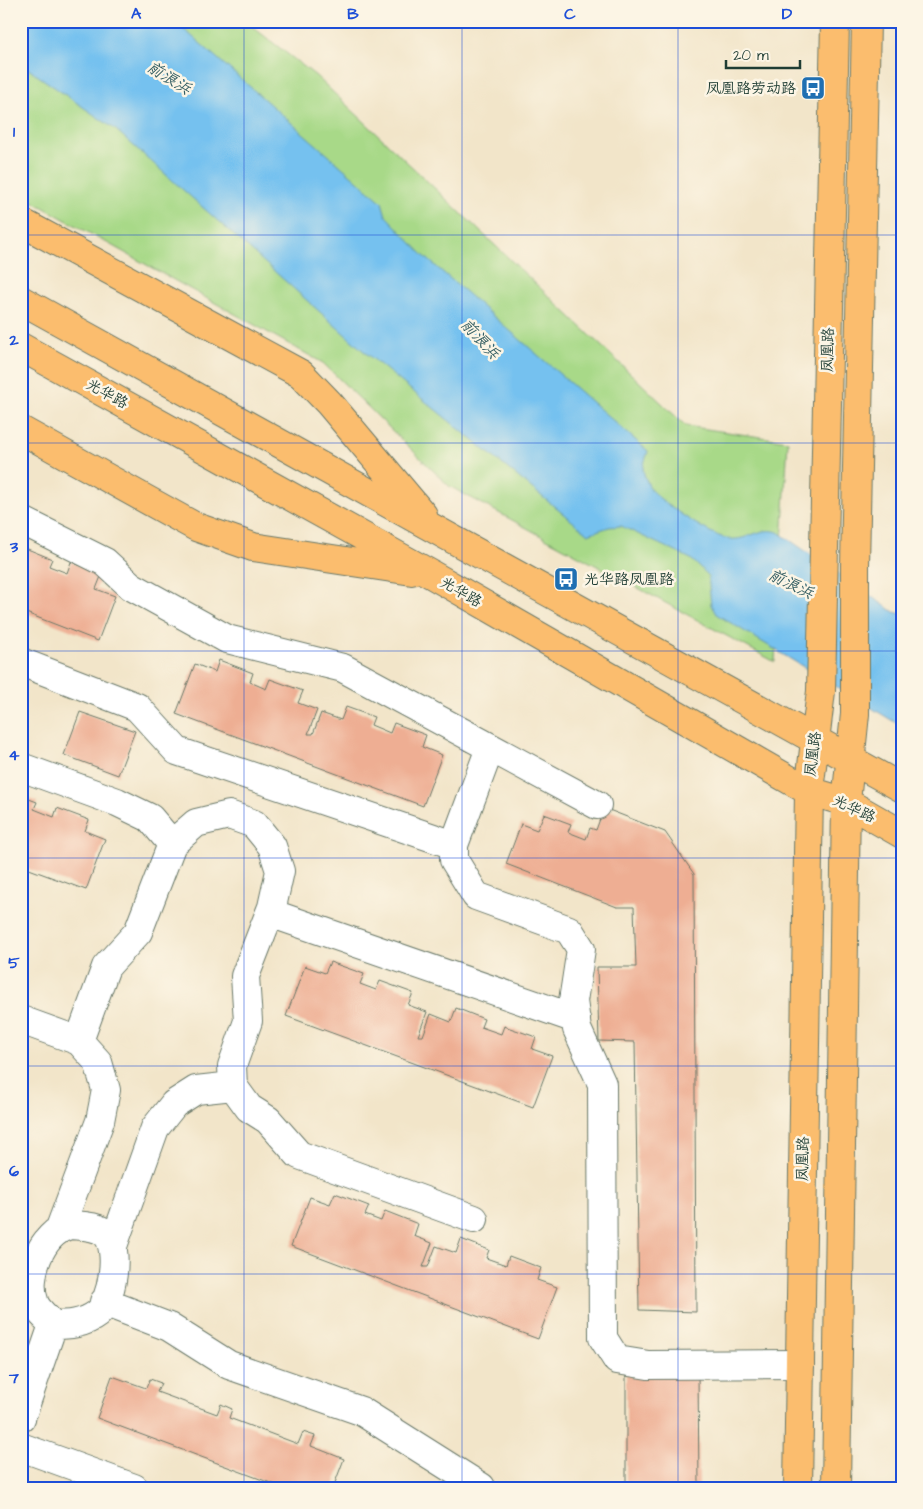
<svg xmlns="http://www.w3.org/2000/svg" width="923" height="1509" font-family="'Architects Daughter','LXGW WenKai TC',sans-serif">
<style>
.green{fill:#a8d988;stroke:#648b5e}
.water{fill:#75c1ef;stroke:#4a7f92}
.building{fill:#eeae93}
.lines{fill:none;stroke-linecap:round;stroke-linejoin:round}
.minor-casing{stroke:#697868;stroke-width:30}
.major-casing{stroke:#697868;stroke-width:30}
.minor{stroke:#fff;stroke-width:28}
.major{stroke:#fbbd6e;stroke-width:28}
.grid{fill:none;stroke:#1d4ed8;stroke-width:1;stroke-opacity:0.55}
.labels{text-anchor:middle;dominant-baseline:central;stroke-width:5;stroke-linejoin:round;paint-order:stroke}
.poi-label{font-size:15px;fill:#1f3d34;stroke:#fcf5e5;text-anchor:end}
.street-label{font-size:15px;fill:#1f3d34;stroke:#fcf5e5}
.water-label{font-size:16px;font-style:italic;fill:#345e63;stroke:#fcf5e5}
.neatline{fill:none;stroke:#1d4ed8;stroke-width:2}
.grid-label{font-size:16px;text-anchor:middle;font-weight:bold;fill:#1d4ed8}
</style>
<rect width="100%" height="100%" fill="#fcf5e5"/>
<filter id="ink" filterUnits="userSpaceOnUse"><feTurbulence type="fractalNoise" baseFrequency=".02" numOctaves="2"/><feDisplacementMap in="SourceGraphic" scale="10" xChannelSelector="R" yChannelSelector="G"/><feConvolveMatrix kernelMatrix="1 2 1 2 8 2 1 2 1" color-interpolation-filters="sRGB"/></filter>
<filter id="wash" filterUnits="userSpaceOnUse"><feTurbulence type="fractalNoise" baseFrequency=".0096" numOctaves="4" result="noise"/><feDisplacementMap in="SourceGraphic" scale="20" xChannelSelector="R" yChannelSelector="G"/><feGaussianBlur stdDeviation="1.12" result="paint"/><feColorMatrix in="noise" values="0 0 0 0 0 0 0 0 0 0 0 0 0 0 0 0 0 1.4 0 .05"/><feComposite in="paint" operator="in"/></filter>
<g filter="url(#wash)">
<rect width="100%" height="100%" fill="#f2e5c9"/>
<path class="green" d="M21,21H245L316,76L686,426L788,441L775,662L449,486L323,363L21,195Z"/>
<path class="water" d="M21,21H171L186,31L382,202L386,216L423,255L648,451C647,456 643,464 643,470C644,475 649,487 652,491C664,504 713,538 730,539C748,541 760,526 778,532L894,612L902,614V724L893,721L716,614L711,605L708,575L691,559L621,526L609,527L588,534L367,354L116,130L21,64Z"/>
<g id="blocks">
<path class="building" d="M25,548L52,559L49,566L67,573L71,562L102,574L96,589L115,596L98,641L21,611V556Z
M219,660L253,673L250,682L266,689L270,679L303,691L298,703L317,710L308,734H313L321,713L341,720L346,707L374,717L371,725L390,733L394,723L426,735L422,747L442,755L423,806L176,714L195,664L215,672Z
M80,712L135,731L118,775L64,755Z
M21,796L37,802L34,809L54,817L57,808L89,820L85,831L105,839L86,890L21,866Z
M604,808L665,832L694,874L696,1312L639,1310L635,1042L599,1041L597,967H636L634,907H617L506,864L521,824L537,830L544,814L571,824L568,832L586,839L590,828L596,830Z
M330,962L364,974L360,984L376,990L380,981L413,993L408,1005L427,1012L418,1036H423L431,1014L451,1022L456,1008L484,1019L481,1027L501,1034L504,1026L536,1037L532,1049L552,1056L533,1107L286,1016L305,966L325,973Z
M335,1193L369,1206L365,1215L381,1221L385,1211L418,1224L414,1236L432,1243L423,1267H428L436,1246L456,1253L461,1239L489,1250L486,1258L506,1265L509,1256L541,1268L537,1280L557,1287L538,1339L291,1246L310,1197L330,1204Z
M626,1372H698L699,1488H626Z
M112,1376L146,1388L150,1379L161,1383L157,1392L217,1414L221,1404L232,1409L229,1418L298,1444L303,1432L315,1436L311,1446L344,1459L333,1488H284L97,1418Z"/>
</g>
</g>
<g filter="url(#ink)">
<use href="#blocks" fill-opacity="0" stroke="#697868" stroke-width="1"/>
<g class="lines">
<defs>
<path id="minor" d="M21,520L105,562L131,586L227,639L343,668L597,805
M21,662L137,707L177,751L454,845
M490,748L454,845V860L476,896L569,930L581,949L573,1001L577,1029L602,1084L603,1338L617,1360L648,1365L800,1364
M21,767L117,802L150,818L172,844
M270,913L576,1019
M21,1020L79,1041L98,1062L106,1090L100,1121L60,1228
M79,1041L106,967L138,932L172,844L196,823L229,815L254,824L272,846L280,871L272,907L245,976L248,1021L232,1066L233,1086L249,1108L268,1120L299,1155L474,1219
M70,1225C82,1226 97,1225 106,1234C121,1249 112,1302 97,1314C84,1324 68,1325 53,1325C48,1319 38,1311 35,1304C24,1277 41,1233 70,1225Z
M113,1246L155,1128L174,1104L196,1090L233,1086
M104,1302L169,1327L229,1365L361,1411L481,1487
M21,1418L53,1325
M21,1447L134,1488"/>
<path id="major" d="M21,222L301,374L329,403L423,515
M21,300L902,788
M21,347L429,573L809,791L846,802L902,834
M21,430L196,527L253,547L412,571
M798,1488L809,791L821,691L835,21
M836,1488L846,802L855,714V566L866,21"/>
</defs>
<use href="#minor" class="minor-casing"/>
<use href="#major" class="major-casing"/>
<use href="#minor" class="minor"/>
<use href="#major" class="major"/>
</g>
</g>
<path class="grid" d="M244,21V1488M462,21V1488M678,21V1488M21,235H902M21,443H902M21,651H902M21,858H902M21,1066H902M21,1274H902"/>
<defs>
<symbol id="bus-square" viewBox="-11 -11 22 22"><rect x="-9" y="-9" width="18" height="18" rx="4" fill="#1f6fb2" stroke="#fcf5e5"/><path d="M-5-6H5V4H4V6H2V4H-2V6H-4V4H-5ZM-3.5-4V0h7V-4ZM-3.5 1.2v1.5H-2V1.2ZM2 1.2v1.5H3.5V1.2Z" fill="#fff"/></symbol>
</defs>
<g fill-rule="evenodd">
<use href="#bus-square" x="799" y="74" width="28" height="28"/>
<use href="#bus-square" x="552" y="565" width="28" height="28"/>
</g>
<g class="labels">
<g class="poi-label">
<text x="796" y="88">凤凰路劳动路</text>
<text x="584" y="579" text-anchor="start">光华路凤凰路</text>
</g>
<g class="street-label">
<text transform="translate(828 350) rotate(-89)">凤凰路</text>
<text transform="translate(107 394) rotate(29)">光华路</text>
<text transform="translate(461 592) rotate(30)">光华路</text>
<text transform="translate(813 754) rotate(-83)">凤凰路</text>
<text transform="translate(854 809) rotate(25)">光华路</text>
<text transform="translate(803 1159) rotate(-89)">凤凰路</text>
</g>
<g class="water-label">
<text transform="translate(169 78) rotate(32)">前浪浜</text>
<text transform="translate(480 339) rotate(47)">前浪浜</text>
<text transform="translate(791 584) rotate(26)">前浪浜</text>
</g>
</g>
<rect width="923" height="1509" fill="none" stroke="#fcf5e5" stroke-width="55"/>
<path d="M726 60v8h74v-8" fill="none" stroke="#1f3d34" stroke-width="2.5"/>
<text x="733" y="60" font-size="15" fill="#1f3d34" stroke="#fcf5e5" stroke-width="4" paint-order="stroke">20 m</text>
<rect x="28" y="28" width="868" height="1454" class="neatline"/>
<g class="grid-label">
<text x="136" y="19">A</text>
<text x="353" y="19">B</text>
<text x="570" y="19">C</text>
<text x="787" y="19">D</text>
<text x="14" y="137">1</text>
<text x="14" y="345">2</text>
<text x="14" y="552">3</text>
<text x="14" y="760">4</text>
<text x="14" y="968">5</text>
<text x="14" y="1176">6</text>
<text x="14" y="1383">7</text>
</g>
</svg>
